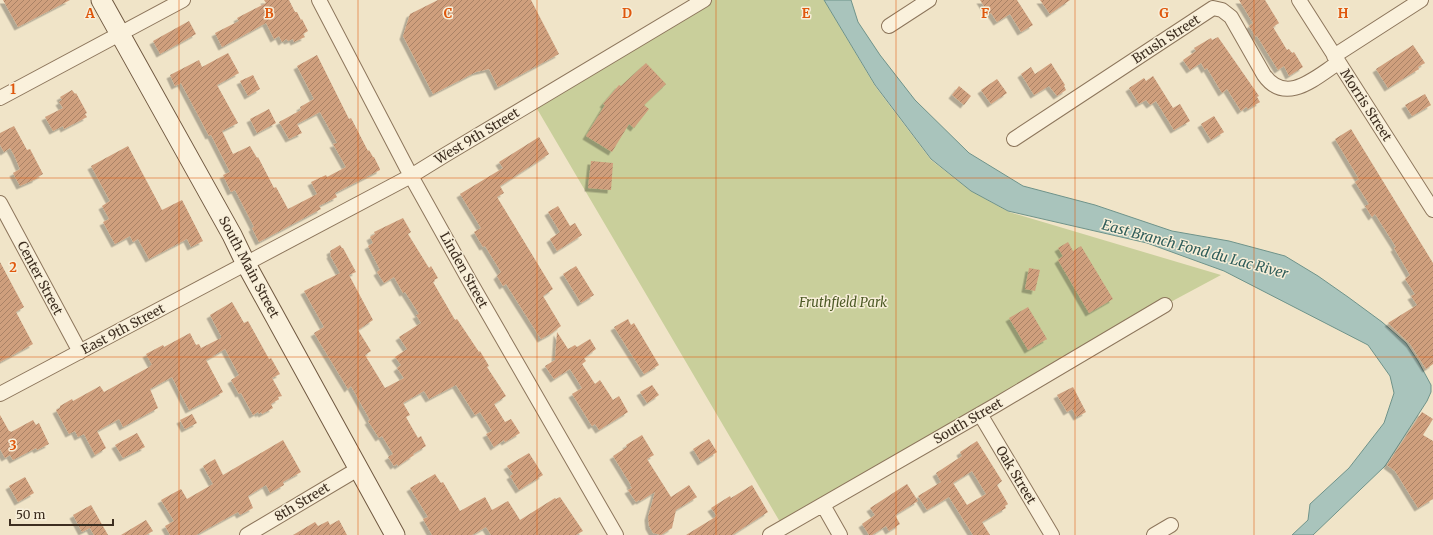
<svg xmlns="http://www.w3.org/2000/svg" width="1433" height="535" font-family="Merriweather,serif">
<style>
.park{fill:#c9cf9b}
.water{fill:#a9c4bc;stroke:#6f938a}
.building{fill:url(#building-hatch);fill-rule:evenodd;filter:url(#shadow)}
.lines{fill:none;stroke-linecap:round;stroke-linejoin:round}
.minor-casing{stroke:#8d765c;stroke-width:16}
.secondary-casing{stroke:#6f573f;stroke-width:21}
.minor{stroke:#faf1dc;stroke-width:14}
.secondary{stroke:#faf1dc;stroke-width:19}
.grid{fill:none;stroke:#df570d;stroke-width:1;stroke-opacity:0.55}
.labels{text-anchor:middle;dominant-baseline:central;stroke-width:3;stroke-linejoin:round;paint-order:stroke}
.street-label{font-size:13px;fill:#3d2e20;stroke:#f7eed8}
.park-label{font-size:13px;font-style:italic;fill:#4d5a26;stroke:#f7eed8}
.water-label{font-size:14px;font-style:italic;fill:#2f5d5a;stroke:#f7eed8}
.grid-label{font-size:13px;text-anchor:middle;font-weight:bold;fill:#df570d;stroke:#f7eed8;stroke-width:3;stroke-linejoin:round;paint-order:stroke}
</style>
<defs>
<pattern id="building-hatch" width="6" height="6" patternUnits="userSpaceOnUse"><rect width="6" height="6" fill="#cf9f7d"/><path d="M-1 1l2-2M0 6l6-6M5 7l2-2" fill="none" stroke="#a98266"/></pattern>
<filter id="shadow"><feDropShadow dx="-3.5" dy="3.5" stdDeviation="0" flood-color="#0004"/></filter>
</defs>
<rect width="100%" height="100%" fill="#f0e4c8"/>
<path class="park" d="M704,0H824L875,86L931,160L971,191L1009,212L1221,275L1165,305L783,527L533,102Z"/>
<path class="water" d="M824,0H851L858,22L880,55L915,100L969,153L1023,186L1095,205L1172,231L1229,241L1285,256L1318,276L1348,297L1382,322L1406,343L1418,361L1431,385V392L1427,401L1385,466L1313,535H1292L1308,520L1310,504L1349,468L1384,423L1394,393L1390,376L1368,345L1224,271L1147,243L1008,211L971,191L931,159L875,85Z"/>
<path class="building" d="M3,0H70L18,27Z
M264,0H289L295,12H297L301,20L302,19L308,31L303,34L305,37L294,42L293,39L288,41L286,39L282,42L279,36L274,39L266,23L222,47L215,33L239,21L237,18L266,3Z
M438,0H531L559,54L498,87L489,69L476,72L433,94L403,36L410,14Z
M980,0H1017L1033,25L1021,32L1010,14L997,22L991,13L989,14Z
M1040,0H1070L1050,14Z
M1239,0H1265L1279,23L1273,27L1287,50L1289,49L1292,53L1294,52L1303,67L1289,76L1284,66L1278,70L1257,36L1256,37L1249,26L1253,23Z
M189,21L196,34L160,54L153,41Z
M1218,37L1259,96L1257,97L1260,102L1248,109L1246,107L1241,111L1227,89L1222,93L1207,68L1205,70L1201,63L1190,70L1183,60L1196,51L1194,48L1211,38L1212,40Z
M1413,45L1425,63L1418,67L1419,69L1388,88L1376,69Z
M228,53L239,73L217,85L238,123L222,131L233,154L250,146L257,158L258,157L274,188L276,187L288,209L317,194L311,182L326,175L327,177L346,167L333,144L337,143L320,112L297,124L302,133L289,139L279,122L301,110L300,107L314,99L297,66L317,55L349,119L351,118L368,151L369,150L373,157H374L380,169V170L335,193L337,197L319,206L321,209L259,242L252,228L254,227L235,190L231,192L223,175L230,172L211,135L209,136L181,83L175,86L170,75L199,60L202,67Z
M646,63L666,84L644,105L649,109L634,128L629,124L612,152L586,136L605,105L603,104L619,85L621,86Z
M1051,63L1065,85L1064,86L1066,90L1057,96L1049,86L1034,95L1021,74L1031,67L1035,74Z
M253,75L260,89L248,96L240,81Z
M1153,76L1173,108L1180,104L1190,121L1174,130L1156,101L1150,105L1146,100L1139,104L1129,88L1144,78L1146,81Z
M997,79L1007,93L991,104L981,90Z
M959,86L971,96L964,105L952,95Z
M72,90L75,94L76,93L87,113L85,114L87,117L64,129L63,126L53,131L45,117L63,108L59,102L62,100L60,97Z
M1425,94L1431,105L1412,116L1405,105Z
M269,109L276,123L257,133L250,119Z
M1214,116L1224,132L1211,140L1201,124Z
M14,126L27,150L30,149L43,174L36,178V179L20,186L13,173L20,169L14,155L10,148L4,152L0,145V133Z
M1351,129L1433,263V364L1426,369L1410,344L1388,323L1417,305L1411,296L1415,294L1405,279L1410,275L1394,248L1396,247L1375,214L1372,217L1365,206L1369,204L1355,182L1359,179L1335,139Z
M539,137L549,154L500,186L504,193L497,197L553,289L543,296L561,326L552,333L541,339L506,284L503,286L497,276L501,272L485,246L483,247L474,232L481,228L460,194L503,168L499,162Z
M128,146L162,210L182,200L203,241L191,247L187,239L149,259L138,239L133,242L130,236L115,244L103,222L109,219L102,206L110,201L91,166Z
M591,161L613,163L611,190L588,188Z
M558,206L570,226L575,223L582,235L557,251L550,239L560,232L548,212Z
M403,218L411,232L408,234L429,268L431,266L438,278L434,280L435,281L433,282L455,320L457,319L479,352L480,351L489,366L487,367L506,396L494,404L505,422L511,419L520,433L505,442L504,440L494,447L486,434L492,431L480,412L475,415L456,385L429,399L424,391L403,403L410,415L406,417L407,419L418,438L421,436L426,446L413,454L414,455L398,466L397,464L394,466L388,457L393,454L382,436L379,438L368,421L370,420L351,386L348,389L314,333L324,327L304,291L340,273L330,255L331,254L330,251L340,245L342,248H343L356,272L349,275L373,320L358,330L371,351L365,355L385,388L404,378L397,368L401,365L395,357L407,349L399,337L421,323L416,315L419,314L405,292L403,293L394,277L384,283L377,272L380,270L368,246L373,243L370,237L375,234L374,232Z
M1068,242L1073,251L1081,246L1113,299L1089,313L1058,260L1063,256L1058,248Z
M0,262L24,307L16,312L33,344L0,362Z
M576,266L594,295L581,303L563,274Z
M1029,268L1040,270L1035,291L1025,289Z
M232,302L244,323L248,321L269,359L271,358L280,374L272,378L282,396L278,397L279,399L271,404L273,408L262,414L261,412L259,414L258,412L253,415L241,393L239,394L231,380L239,375L225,349L206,360L223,392L207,401L189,410L172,377L150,389L158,408L123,427L119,419L97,431L106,448L95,455L84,434L78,437L75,431L69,434L56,410L60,408V406L72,399L73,401L100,386L104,392L151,366L150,365H152L146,354L163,345L164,347L190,333L196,345L199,344L201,348L221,338V336L210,315Z
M1028,307L1047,339L1028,350L1009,318Z
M628,319L631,325L634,323L659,365L644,374L614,327Z
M557,332L568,349L575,345L577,347L590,339L596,349L584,358L586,361L582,364L595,384L600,380L613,400L619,396L628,412L599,430L595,424L592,426L572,394L582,388L570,369L554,379L545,366L555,360Z
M652,385L659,395L647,403L640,392Z
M1073,387L1086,412L1077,417L1072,409L1067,412L1057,395Z
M1422,412L1433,419L1423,435L1433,441V499L1418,508L1395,471L1387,465Z
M192,414L197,423L185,429L180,420Z
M0,415L9,431H10L11,432L33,420L36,425L39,423L49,444L37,450L36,448L13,460L10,455L5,458L0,449Z
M137,433L145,447L123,458L115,445Z
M642,435L654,455L647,459L671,497L689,485L697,497L676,510L672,528L661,535L653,533L649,526L648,517L655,492L640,501L639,500L636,502L628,490L632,488L630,485H631L613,456L627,447L626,445Z
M709,439L717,452L701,462L693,449Z
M283,440L301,472L283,482L284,485L270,493L266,485L248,496L253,508L240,515L238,512L196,535H170L165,526L174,521L161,500L181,489L187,499L213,484L203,466L215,459L223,475Z
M977,441L1002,481L997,485L1008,504L1005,506L1006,508L982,522L990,535H973L949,497L927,510L918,496L941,482L936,473L962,456L960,452ZM972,471L986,494L967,505L953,483Z
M529,453L543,475L519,490L510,476L513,474L507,466Z
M435,474L441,483L443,482L460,511L485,497L492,510L508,501L520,520L555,498L556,499L560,497L583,531L576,535H491L486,527L472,535H432L423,519L428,517L410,488L420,482V483Z
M25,477L34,493L18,502L9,486Z
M907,484L918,501L895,515L900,524L889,531L886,526L872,535H869L862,524L875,515L870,508Z
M752,485L768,512L732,535H686L717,516L711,508L730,496L731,498Z
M91,505L108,535H94L90,528L82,532L73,515Z
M146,520L153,531L146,535H121Z
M339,520L347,535H293L315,522L318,526L328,521L330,525Z"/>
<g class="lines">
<defs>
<path id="minor" d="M319,0L411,176L469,280L616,535
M1299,0L1433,210
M889,26L929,0
M1334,56L1421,0
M0,98L183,0
M1014,139L1213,8L1222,10L1231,17L1264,75C1286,106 1316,77 1338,63
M0,203L80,352
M0,394L411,176L445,155L704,0
M980,414L1052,535
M823,505L840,535
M247,535L358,469
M770,535L996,405L1165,305
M1154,535L1171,525"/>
<path id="secondary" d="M101,0L232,235L246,264L395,535"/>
</defs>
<use href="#minor" class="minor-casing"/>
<use href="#secondary" class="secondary-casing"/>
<use href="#minor" class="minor"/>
<use href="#secondary" class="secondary"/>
</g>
<path class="grid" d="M179,0V535M358,0V535M537,0V535M716,0V535M896,0V535M1075,0V535M1254,0V535M0,178H1433M0,357H1433"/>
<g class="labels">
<g class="street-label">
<text transform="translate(1166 39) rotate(-33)">Brush Street</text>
<text transform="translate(1366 105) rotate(57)">Morris Street</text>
<text transform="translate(477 136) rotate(-31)">West 9th Street</text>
<text transform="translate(249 267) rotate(62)">South Main Street</text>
<text transform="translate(464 270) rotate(61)">Linden Street</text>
<text transform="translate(40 278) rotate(62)">Center Street</text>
<text transform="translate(123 329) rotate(-28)">East 9th Street</text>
<text transform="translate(968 421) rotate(-30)">South Street</text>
<text transform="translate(1016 475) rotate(59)">Oak Street</text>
<text transform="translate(302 502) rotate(-31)">8th Street</text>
</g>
<g class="park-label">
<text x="843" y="302">Fruthfield Park</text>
</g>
<g class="water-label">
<text transform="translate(1195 249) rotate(15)">East Branch Fond du Lac River</text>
</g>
</g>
<g class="grid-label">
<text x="90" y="18">A</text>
<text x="269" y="18">B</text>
<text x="448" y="18">C</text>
<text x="627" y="18">D</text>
<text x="806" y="18">E</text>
<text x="985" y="18">F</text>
<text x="1164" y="18">G</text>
<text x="1343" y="18">H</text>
<text x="13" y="94">1</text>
<text x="13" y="272">2</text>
<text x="13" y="450">3</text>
</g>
<path d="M10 519v6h103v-6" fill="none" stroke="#3d2e20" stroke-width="2"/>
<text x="16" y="519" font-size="12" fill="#3d2e20" stroke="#f7eed8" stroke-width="3" paint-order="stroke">50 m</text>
</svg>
